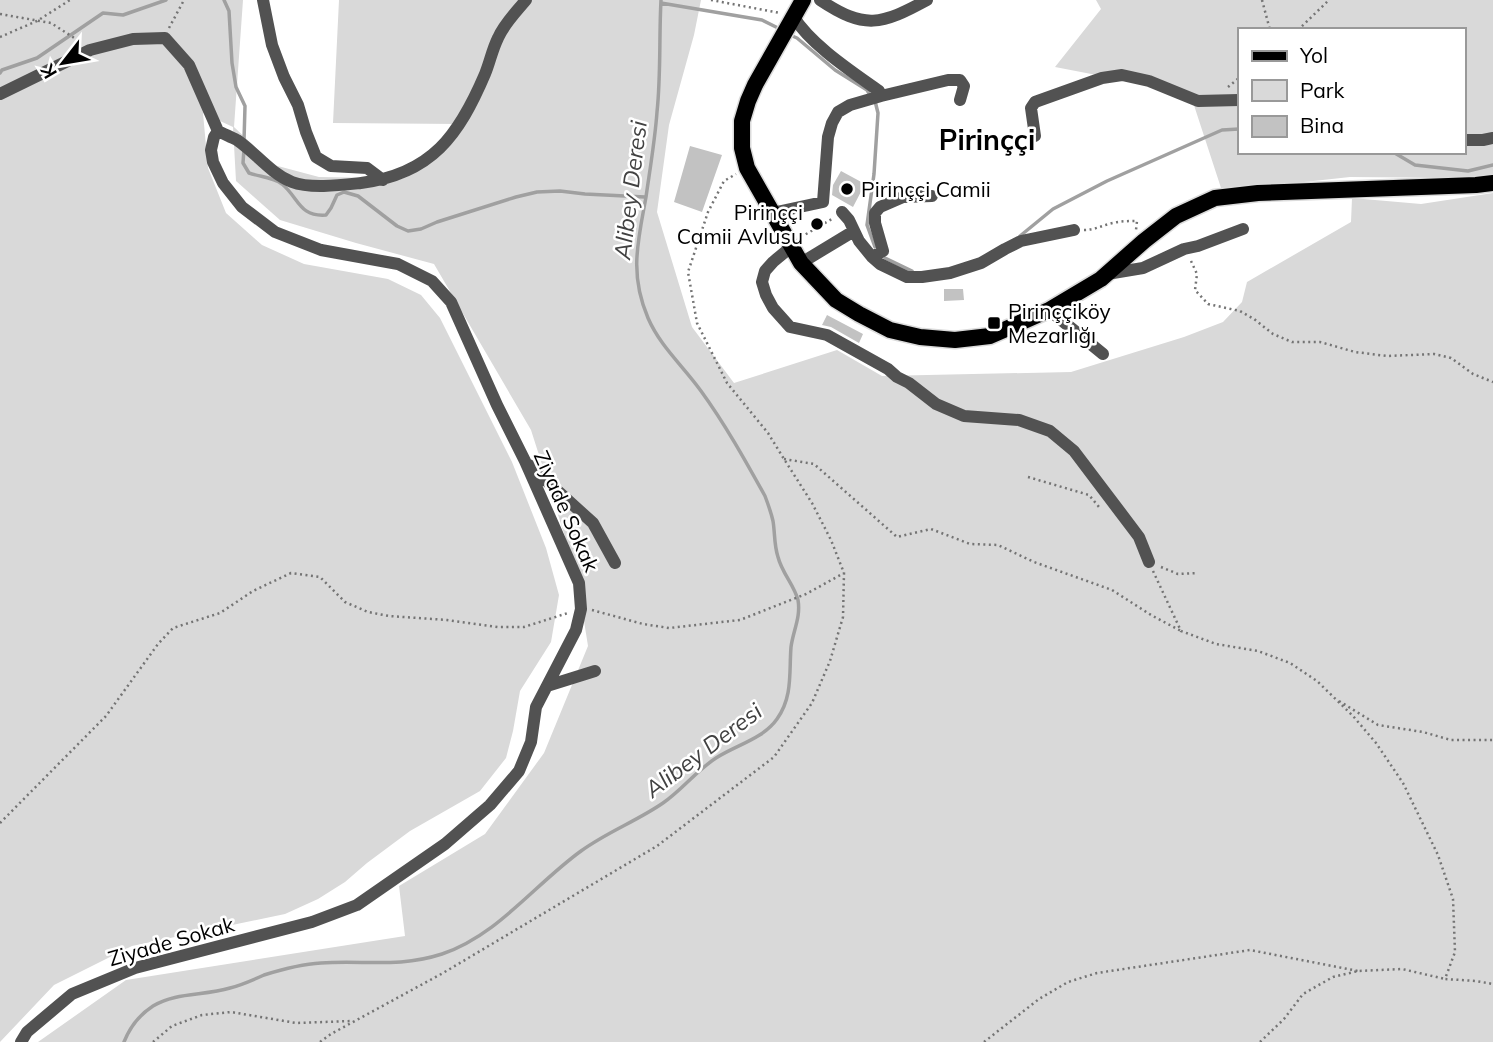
<svg xmlns="http://www.w3.org/2000/svg" width="1493" height="1042" font-family="Mulish,sans-serif">
<style>
.green{fill:#d9d9d9;fill-rule:evenodd}
.lines{fill:none;stroke-linecap:round;stroke-linejoin:round}
.stream{stroke:#a0a0a0;stroke-width:3.5}
.building{fill:#c2c2c2}
.major-casing{stroke:#dbdbdb;stroke-width:19}
.path{stroke:#747474;stroke-width:2.5;stroke-dasharray:2 3.5;stroke-linecap:butt}
.minor{stroke:#525252;stroke-width:12}
.major{stroke:#000;stroke-width:16}
.poi-dot{fill:#000;stroke:#fff;stroke-width:2.5}
.labels{text-anchor:middle;dominant-baseline:central;stroke-width:5;stroke-linejoin:round;paint-order:stroke}
.poi-label{font-size:21px;fill:#000;stroke:#fff;text-anchor:start}
.street-label{font-size:21px;fill:#000;stroke:#fff}
.water-label{font-size:23px;font-style:italic;fill:#414141;stroke:#fff}
.district-label{font-size:28px;font-weight:bold;fill:#000;stroke:#fff}
</style>
<rect width="100%" height="100%" fill="#fff"/>
<path class="green" d="M0,0H243L234,127L274,165L319,177L379,178L428,156L459,124L333,123L339,0H701L694,35L669,125L657,212L692,327L734,383L837,350L882,376L1071,372L1184,337L1223,322L1242,302L1247,282L1351,222L1352,198L1421,204L1493,193V1042H38L126,980L405,936L399,886L485,834L544,753L588,646L576,571L531,430L434,264L356,243L280,220L236,181L233,127L203,113L208,168L226,213L262,245L304,264L388,279L421,295L440,318L512,462L546,548L559,595L551,642L520,691L513,731L506,758L480,791L410,831L367,863L345,882L318,899L285,914L132,946L54,985L0,1042Z
M1096,0H1493V176L1474,178L1350,177L1222,191L1190,93L1055,67L1101,9ZM1239,30H1463V152H1239Z"/>
<g class="lines">
<path class="stream" d="M224,0L229,11L232,63L236,87L245,106L244,141
M661,3L762,20L780,29
M790,35L797,38L835,70L867,90L870,95
M0,73L2,70L37,58L103,13L123,15L166,0
M244,149L243,163L249,173C260,177 273,177 282,184C299,198 299,217 326,215L331,208L337,195L344,192L358,196L397,226L408,231L421,229L437,222L516,197L537,192L560,191L585,194L645,197
M1393,152L1415,165L1468,171L1493,165
M1020,236L1053,209L1107,181L1222,130L1239,129
M875,247L867,225L874,174L878,113L875,101
M885,258L912,271
M124,1042C130,1027 139,1015 153,1006C176,992 204,996 230,988C242,985 253,980 264,975C283,969 302,964 321,963C363,960 399,968 442,954C498,935 534,885 581,851C607,832 637,821 663,803C682,790 696,771 716,758C736,745 763,739 777,719C793,697 789,672 791,647C793,631 801,617 798,600C794,585 782,573 778,557C774,545 775,533 773,521C771,512 768,504 765,496C745,460 725,424 701,391C683,366 660,346 648,318C629,274 638,241 646,197C650,169 655,140 657,112C661,75 659,37 661,0"/>
</g>
<path class="building" d="M690,146L722,155L702,212L674,202Z
M841,171L865,184L853,207L832,195L833,185Z
M944,289H963L964,300L944,301Z
M827,315L863,334L859,343L831,327L822,325Z"/>
<g class="lines">
<defs>
<path id="major" d="M803,0L755,85L748,101L742,121V148L747,168L801,263L836,300L859,314L890,330L920,337L955,340L990,336L1049,310L1101,279L1144,241L1176,216L1215,198L1258,193L1476,185L1493,183"/>
</defs>
<use href="#major" class="major-casing"/>
<path class="path" d="M711,0L780,13
M1262,0L1270,30
M0,14L51,23L79,41
M169,28L184,0
M1298,30L1329,0
M0,37L37,21L70,0
M1228,87L1239,78
M1084,230C1095,230 1103,225 1113,223C1121,221 1129,221 1137,221L1136,230
M801,237L832,219
M1191,261L1197,274L1195,290L1208,304L1240,311L1254,319L1273,334L1292,342H1320L1355,352L1387,356L1434,354L1451,358L1473,374L1493,382
M784,459L814,464L897,537L931,529L970,544L998,545L1034,562L1112,590L1151,615L1181,631
M1028,477L1089,495L1099,507
M1161,567L1178,574L1198,573
M1153,571L1181,631L1216,644L1258,651L1290,663L1317,681L1353,716L1376,743L1403,783L1438,855L1453,899L1455,952L1445,979L1476,981L1493,984
M592,610L643,624L669,628L740,620L806,594L844,573
M1339,701L1378,725L1423,732L1451,740H1493
M0,823L106,716L158,644L173,628L220,613L253,591L291,573L320,577L345,602L368,612L389,616L447,620L498,627H524L568,613
M153,1042L172,1026L202,1015L231,1012L296,1023L352,1021
M320,1042L331,1034L443,973L657,846L774,757L812,703L830,661L843,617L844,573L831,540L812,503L784,459L768,433L727,383L697,323L688,272L708,212L724,181L736,174
M984,1042L1039,999L1068,982L1097,973L1250,950L1358,971
M1260,1042L1284,1019L1303,994L1333,977L1358,971L1402,969L1445,979"/>
<path class="minor" d="M263,0L272,45L284,77L298,105L306,132L316,157L331,166L367,168L383,180
M820,0C865,30 881,25 927,0
M793,16C811,45 851,71 879,91L881,96
M0,94L90,50L133,39L165,38L189,65L218,131C224,134 231,137 237,140C256,153 270,173 292,182C310,189 342,185 361,183C432,174 459,135 485,74C490,62 492,50 498,38C504,24 516,12 526,0
M1035,136L1031,108L1035,102L1102,78L1122,75L1149,81L1198,101L1239,100
M1463,140H1483L1493,138
M823,202L828,137L832,123L838,112L850,105L881,96L948,80H960L964,86L960,100
M842,212L849,220L859,241L872,257L880,264L907,277H922L950,273L981,263L1005,249L1021,241L1074,230
M772,213L823,202
M791,247L773,262L765,271L762,282L766,295L773,308L790,327L827,335L888,369L897,377L909,383L936,404L964,416L1019,420L1050,431L1074,451L1139,537L1149,562
M872,257L883,251L875,223V213L880,207L903,197L932,196
M801,263L854,231
M1107,274L1143,268L1184,249L1198,246L1243,229
M1049,310L1103,354
M529,465L593,523L615,563
M547,686L595,671
M21,1042L27,1032L72,994L135,968L312,922L357,905L445,844L490,805L519,771L531,742L536,707L576,630L581,609L579,583L525,461L497,405L451,302L432,281L398,264L321,250L275,232L242,207L223,183L213,162L211,150L214,137L218,131"/>
<use href="#major" class="major"/>
</g>
<g class="poi-dot">
<circle cx="847" cy="189" r="7"/>
<circle cx="817" cy="224" r="7"/>
<rect x="987" y="316" width="14" height="14" rx="3.5"/>
</g>
<g class="labels">
<g class="poi-label">
<text x="861" y="189">Pirinççi Camii</text>
<text x="803" y="212" text-anchor="end">Pirinççi<tspan x="803" dy="24">Camii Avlusu</tspan></text>
<text x="1008" y="311">Pirinççiköy<tspan x="1008" dy="24">Mezarlığı</tspan></text>
</g>
<g class="street-label">
<text transform="translate(567 511) rotate(66)">Ziyade Sokak</text>
<text transform="translate(171 941) rotate(-16)">Ziyade Sokak</text>
</g>
<g class="water-label">
<text transform="translate(630 190) rotate(-83)">Alibey Deresi</text>
<text transform="translate(703 750) rotate(-37)">Alibey Deresi</text>
</g>
<g class="district-label">
<text x="987" y="139">Pirinççi</text>
</g>
</g>
<rect x="1238" y="28" width="228" height="126" fill="#ffffff" stroke="#999999" stroke-width="2"/>
<rect x="1252" y="51" width="35" height="10" fill="#000000" stroke="#999999" stroke-width="2"/>
<text x="1300" y="63" font-size="21" fill="#000000">Yol</text>
<rect x="1252" y="80" width="35" height="21" fill="#d9d9d9" stroke="#999999" stroke-width="2"/>
<text x="1300" y="98" font-size="21" fill="#000000">Park</text>
<rect x="1252" y="116" width="35" height="21" fill="#c2c2c2" stroke="#999999" stroke-width="2"/>
<text x="1300" y="133" font-size="21" fill="#000000">Bina</text>
<g transform="translate(63 63) rotate(239)" stroke="#ffffff" stroke-width="5" paint-order="stroke">
<path d="M0-5L12 26L0 18L-12 26Z" fill="#000000"/>
<text y="-10" font-size="19" font-weight="bold" text-anchor="middle" fill="#000000">K</text>
</g>
</svg>
